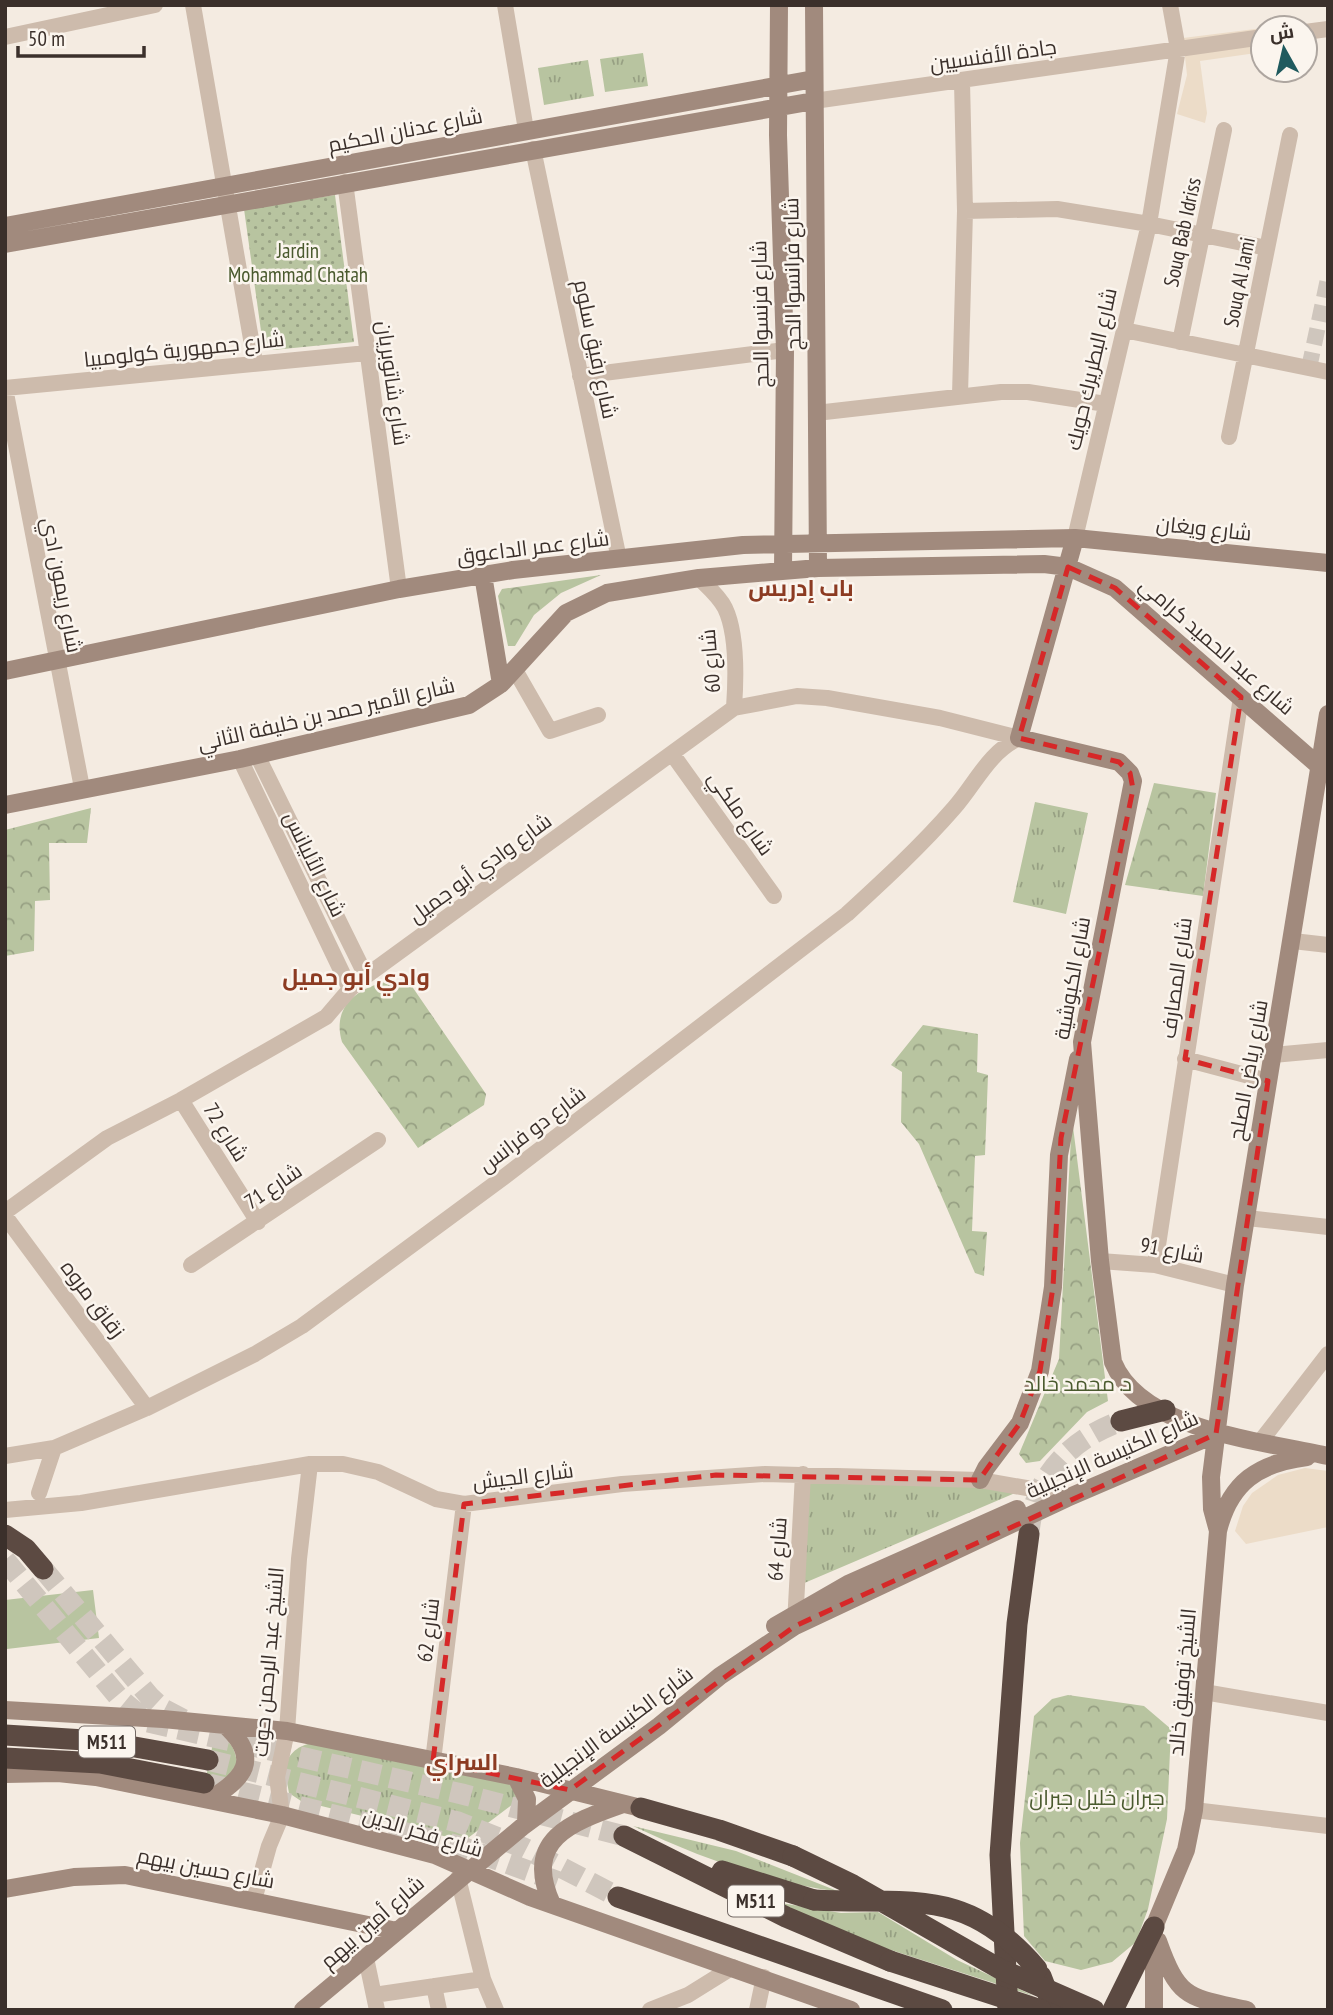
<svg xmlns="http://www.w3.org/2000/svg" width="1333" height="2015" font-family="'PT Sans Narrow',Cairo,sans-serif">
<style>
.grass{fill:url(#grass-tufts)}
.park{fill:url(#park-crowns)}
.garden{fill:url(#garden-dots)}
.pitch{fill:#b8c4a0}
.plaza{fill:#ecdcc8}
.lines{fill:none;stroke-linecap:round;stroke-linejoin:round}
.street-tunnel{stroke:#cfc6bd;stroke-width:16;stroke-dasharray:16 8;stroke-linecap:butt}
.highway-tunnel{stroke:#cfc6bd;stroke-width:21;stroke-dasharray:21 10;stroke-linecap:butt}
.street{stroke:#cdbbac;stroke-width:16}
.secondary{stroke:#a18a7d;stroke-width:18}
.highway{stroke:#5c4a42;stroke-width:21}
.highway-bridge{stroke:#5c4a42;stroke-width:21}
.marked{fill:none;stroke:#d62828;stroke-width:5;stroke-dasharray:14 9;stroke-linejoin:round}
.labels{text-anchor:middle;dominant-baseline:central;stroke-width:5;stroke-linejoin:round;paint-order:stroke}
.shield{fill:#fbf5ee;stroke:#756b66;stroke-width:2}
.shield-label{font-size:19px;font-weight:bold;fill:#3b302b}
.street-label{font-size:21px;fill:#3b302b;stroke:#fbf5ee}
.park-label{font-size:21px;fill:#4a5a2e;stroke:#fbf5ee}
.neighbourhood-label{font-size:23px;font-weight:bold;fill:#8c3b22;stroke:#fbf5ee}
</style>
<defs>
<pattern id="grass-tufts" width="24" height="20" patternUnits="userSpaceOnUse" patternTransform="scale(1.75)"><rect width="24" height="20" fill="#b8c4a0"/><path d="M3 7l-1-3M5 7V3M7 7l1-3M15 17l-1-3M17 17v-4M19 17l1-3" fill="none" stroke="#97a083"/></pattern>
<pattern id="park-crowns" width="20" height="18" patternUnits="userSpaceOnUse" patternTransform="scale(1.75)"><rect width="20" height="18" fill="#b8c4a0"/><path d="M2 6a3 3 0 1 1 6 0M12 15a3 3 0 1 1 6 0" fill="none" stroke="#97a083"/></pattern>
<pattern id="garden-dots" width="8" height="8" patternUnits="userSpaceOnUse" patternTransform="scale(1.75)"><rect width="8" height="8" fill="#b8c4a0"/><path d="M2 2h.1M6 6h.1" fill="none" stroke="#97a083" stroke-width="1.8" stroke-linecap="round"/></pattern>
</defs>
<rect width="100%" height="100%" fill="#f4ebe1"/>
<path class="grass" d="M643,53L648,86L605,92L600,59Z
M588,60L594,96L544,105L538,68Z
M1035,802L1088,813L1066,914L1013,902Z
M810,1479L1027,1488L802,1584Z
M215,1733C234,1742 236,1751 238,1771L218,1787H204Z
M317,1742L512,1783L517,1801L464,1841L301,1801L289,1793L284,1766C292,1750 299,1745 317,1742Z
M633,1826L736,1851L840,1892C769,1883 698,1857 633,1826Z
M775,1902L841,1913L878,1912L957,1960L1034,1996L869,1943Z"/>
<path class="park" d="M601,575L561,593L534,615L515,646H508L498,596L502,589Z
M1154,783L1216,793L1203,896L1125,885Z
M91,808L87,843H49L50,900L35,901L34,951L5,956V830Z
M399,980L411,985L486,1094L484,1105L418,1148L342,1042C330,1002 365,983 399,980Z
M923,1025L978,1034L977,1072L988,1075L985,1155L975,1156L972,1231L987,1232L984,1276L975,1273L919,1144L901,1122L902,1072L891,1065Z
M1072,1119L1108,1401L1087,1412L1040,1461L1026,1463L1019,1454L1059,1359Z
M1068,1695L1144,1706L1171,1729L1167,1819L1148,1909L1136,1942L1112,1962L1081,1970L1045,1961L1024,1936L1020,1843L1034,1716L1052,1699Z"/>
<path class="garden" d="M335,195L354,342L273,350L262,338L244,209Z"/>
<path class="pitch" d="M93,1590L99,1638L7,1649L5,1600Z"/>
<path class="plaza" d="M1263,28V52L1200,61L1207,113L1205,123L1177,114L1187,75L1183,38Z
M1305,1468L1328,1471V1527L1246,1544L1235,1531L1243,1506L1252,1493L1278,1475Z"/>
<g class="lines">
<path class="street-tunnel" d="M1309,368L1328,279"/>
<path class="highway-tunnel" d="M1029,1533C1034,1477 1069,1440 1121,1421
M5,1560L121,1700L148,1722L462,1794L624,1836
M43,1569L150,1697L163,1709L190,1723
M208,1760L458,1822L524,1848L618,1897
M209,1784L459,1846L562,1883"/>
<path class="street" d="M193,5L255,362
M505,5L526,130
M1305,32L1328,29
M5,37L155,5
M814,101L1263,37
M533,149L619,559
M345,182L399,589
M965,211L1057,209L1149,224L1267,248
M1124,330L1328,372
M1180,342L1224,130
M580,376L785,350
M960,395L965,211L962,82
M816,413L1001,392H1028L1106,404
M1229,437L1290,135
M1075,538L1149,224L1178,49L1170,5
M699,578C708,587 719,596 725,608C737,633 736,680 734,708
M515,670L550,731L598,715
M257,755L366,976
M673,755L774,896
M240,759L350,989
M82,788L5,388L367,353
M1293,941L1328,945
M1273,1055L1328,1050
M1185,1059L1268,1081
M181,1100L258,1222
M5,1212L107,1138L181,1100L326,1017L350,989L366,976L734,708L797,696L827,698L940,718L1019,738
M5,1216L147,1408
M1247,1218L1328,1227
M1100,1261L1155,1265L1235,1285
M191,1265L378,1140
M1155,1265L1241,697
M1260,1442L1328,1354
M5,1456L54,1448L147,1408L255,1354L302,1326L504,1177L847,914C884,880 921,846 954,808C976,783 988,753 1019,738
M39,1493L54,1448
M5,1510L81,1503L310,1464H343L378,1472L436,1499L464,1504L622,1484L765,1474L980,1480L1055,1493
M795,1624L803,1474
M1204,1692L1328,1713
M433,1761L464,1504
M1194,1810L1328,1826
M458,1878L483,1979L496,2010
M254,1900L269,1846L282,1815L277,1777L287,1731L299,1559L310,1464
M366,1958L377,2010
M434,1986L439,2010
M374,1995L483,1979
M650,2010L688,1995L733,1967
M757,2010L764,1977"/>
<path class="secondary" d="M779,5L778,135L785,350L783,570
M814,5L818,568
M5,226L814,79
M5,244L814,101
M1075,538L1019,738L1119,762L1130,773L1133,781L1082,1042L1100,1261L1113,1362C1141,1431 1264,1441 1328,1456
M483,575L501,684
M5,671L399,589L513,570L743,545L1075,538L1328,563
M5,805L240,759L469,705L501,684L566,613L607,593L699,578L818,568L1044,564L1068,567L1115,588L1319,766
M980,1480L986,1468L1020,1423L1040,1371L1053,1287L1059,1155L1078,1059
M1218,1531C1230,1482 1259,1463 1307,1457
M775,1626L848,1584L1017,1509
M5,1710L163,1719L287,1731L516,1777L641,1808
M5,1774L58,1773L96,1777L282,1815L435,1855L530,1897L851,2010
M516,1777L527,1799L526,1823
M210,1799C244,1779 261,1759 226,1726
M5,1889L74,1877L125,1875L397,1931
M552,1904C522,1839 572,1822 623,1804
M1158,1941C1179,2000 1188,1997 1247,2010
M303,2010L522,1827L659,1726L720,1676L795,1626L1067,1498L1216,1434
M1154,2010V1927L1186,1850L1194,1810L1218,1531L1212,1509L1211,1477L1235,1285L1328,714"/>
<path class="highway" d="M1121,1421L1165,1410
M5,1535L26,1549L43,1569
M5,1735L101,1741L208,1760
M5,1758L100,1763L204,1783
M641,1808L719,1830L793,1856
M624,1836L786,1917L890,1961
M722,1871L814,1900
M618,1897L942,2010
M1041,1976L1054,2010
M1008,2010L1000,1855L1017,1624L1029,1534
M1113,2010L1154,1927"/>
<path class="highway-bridge" d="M793,1856L853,1885L1000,1969L1094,2010
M814,1900C910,1905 966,1885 1037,1969
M890,1961L1041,2010"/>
</g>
<path class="marked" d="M1068,567L1115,588L1241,697L1185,1059L1268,1081L1216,1434L795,1626L570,1790L433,1761L464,1504L716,1475L979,1480L1020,1423L1040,1371L1053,1287L1061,1138L1133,789L1130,773L1119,762L1019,738Z"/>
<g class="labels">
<g class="shield">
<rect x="79" y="1726.5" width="56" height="31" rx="5"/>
<rect x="728" y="1885.5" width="56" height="31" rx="5"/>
</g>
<g class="shield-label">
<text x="107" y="1742">M511</text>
<text x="756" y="1901">M511</text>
</g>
<g class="street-label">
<text transform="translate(993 55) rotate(-8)">جادة الأفنسيين</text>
<text transform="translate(405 130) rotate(-11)">شارع عدنان الحكيم</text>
<text transform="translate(1182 232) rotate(-78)">Souq Bab Idriss</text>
<text transform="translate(792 274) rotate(-91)">شارع فرانسوا الحج</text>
<text transform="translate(1239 282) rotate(-79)">Souq Al Jami</text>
<text transform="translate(760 314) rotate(-91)">شارع فرنسوا الحج</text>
<text transform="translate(184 349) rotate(-6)">شارع جمهورية كولومبيا</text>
<text transform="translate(596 349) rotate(78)">شارع رفيق سلوم</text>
<text transform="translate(1091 369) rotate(-77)">شارع البطريرك حويك</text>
<text transform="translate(393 383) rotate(82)">شارع شاتوبريان</text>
<text transform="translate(1204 528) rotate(6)">شارع ويغان</text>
<text transform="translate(533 547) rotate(-7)">شارع عمر الداعوق</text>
<text transform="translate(62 585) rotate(79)">شارع ريمون ادي</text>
<text transform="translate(1217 646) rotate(41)">شارع عبد الحميد كرامي</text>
<text transform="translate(710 661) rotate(-95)">شارع 60</text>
<text transform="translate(326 714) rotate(-13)">شارع الأمير حمد بن خليفة الثاني</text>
<text transform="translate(741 813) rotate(55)">شارع ملكي</text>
<text transform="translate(315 864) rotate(64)">شارع الأليانس</text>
<text transform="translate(480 868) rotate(-36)">شارع وادي أبو جميل</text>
<text transform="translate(1072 978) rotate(-80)">شارع الكبوشية</text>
<text transform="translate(1176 978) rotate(-82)">شارع المصارف</text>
<text transform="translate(1248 1070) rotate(-80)">شارع رياض الصلح</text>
<text transform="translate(532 1129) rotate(-37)">شارع دو فرانس</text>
<text transform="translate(226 1132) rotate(58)">شارع 72</text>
<text transform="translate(273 1186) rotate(-34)">شارع 71</text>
<text transform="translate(1172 1250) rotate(10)">شارع 91</text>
<text transform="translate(93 1299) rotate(53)">زقاق مروه</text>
<text transform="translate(1112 1454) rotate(-24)">شارع الكنيسة الإنجيلية</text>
<text transform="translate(523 1476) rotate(-7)">شارع الجيش</text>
<text transform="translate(777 1549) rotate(-86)">شارع 64</text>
<text transform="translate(428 1630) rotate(-83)">شارع 62</text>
<text transform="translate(268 1662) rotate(-85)">الشيخ عبد الرحمن حوت</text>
<text transform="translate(1182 1682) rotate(-85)">الشيخ توفيق خالد</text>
<text transform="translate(616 1727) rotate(-37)">شارع الكنيسة الإنجيلية</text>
<text transform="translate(423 1832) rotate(17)">شارع فخر الدين</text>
<text transform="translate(206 1868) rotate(11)">شارع حسين بيهم</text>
<text transform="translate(372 1922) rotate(-41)">شارع أمين بيهم</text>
</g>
<g class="park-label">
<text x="298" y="250">Jardin<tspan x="298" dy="24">Mohammad Chatah</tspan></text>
<text x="1078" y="1383">د. محمد خالد</text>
<text x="1097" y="1797">جبران خليل جبران</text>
</g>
<g class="neighbourhood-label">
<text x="801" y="587">باب إدريس</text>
<text x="356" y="976">وادي أبو جميل</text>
<text x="462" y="1761">السراي</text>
</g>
</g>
<rect width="1333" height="2015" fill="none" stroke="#3b302b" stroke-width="14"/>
<g transform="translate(1284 49) rotate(352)"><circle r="33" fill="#fbf5ee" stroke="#aea6a0" stroke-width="2"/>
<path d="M0-5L12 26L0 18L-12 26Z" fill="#1f5a5e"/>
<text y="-10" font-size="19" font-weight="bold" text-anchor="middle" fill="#3b302b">ش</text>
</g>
<path d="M18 46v10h126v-10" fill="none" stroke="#3b302b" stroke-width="3.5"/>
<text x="28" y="46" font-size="21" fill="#3b302b" stroke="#fbf5ee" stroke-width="5" paint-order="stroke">50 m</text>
</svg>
